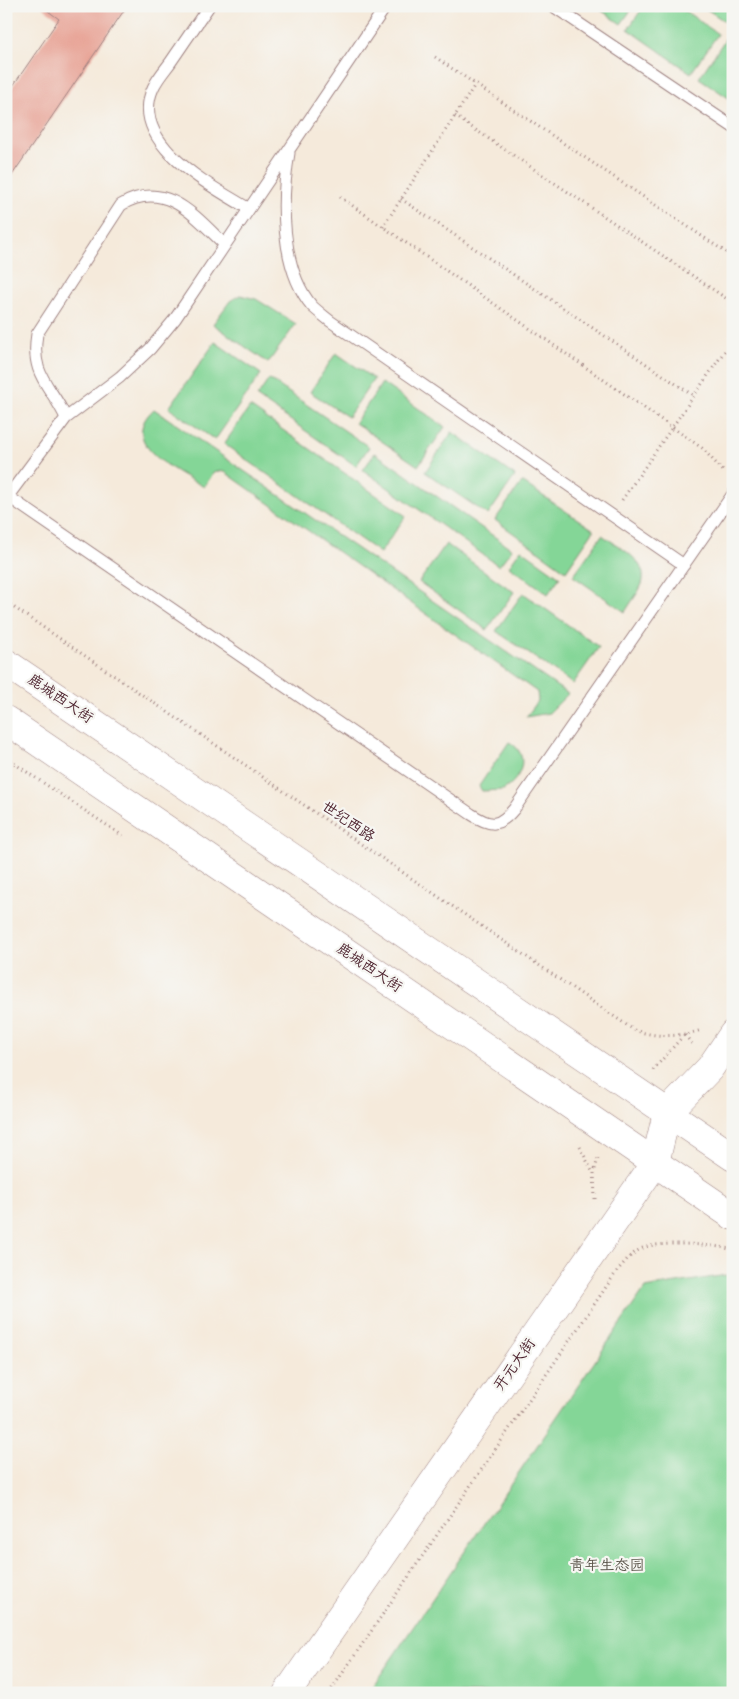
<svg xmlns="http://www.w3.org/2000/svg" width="739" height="1699" font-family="Kalam,'LXGW WenKai TC',sans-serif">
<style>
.green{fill:#84d697;stroke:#677a61}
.building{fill:#e8a598}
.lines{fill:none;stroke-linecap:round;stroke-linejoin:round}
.service-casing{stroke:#a08483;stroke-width:13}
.tertiary-casing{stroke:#a08483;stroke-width:29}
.secondary-casing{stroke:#a08483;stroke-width:29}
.path{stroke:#a08483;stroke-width:3;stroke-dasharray:1 4;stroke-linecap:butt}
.service{stroke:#fff;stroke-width:11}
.tertiary{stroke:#fff;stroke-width:28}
.secondary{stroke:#fff;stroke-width:28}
.labels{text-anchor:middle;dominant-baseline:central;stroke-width:4.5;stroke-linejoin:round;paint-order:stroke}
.street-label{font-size:15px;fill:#4a1f2b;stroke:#f6f6f2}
.park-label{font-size:15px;fill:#5b564b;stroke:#f6f6f2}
</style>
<rect width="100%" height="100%" fill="#f6f6f2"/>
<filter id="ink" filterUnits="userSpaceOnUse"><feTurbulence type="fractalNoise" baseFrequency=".02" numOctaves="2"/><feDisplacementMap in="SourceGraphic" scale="10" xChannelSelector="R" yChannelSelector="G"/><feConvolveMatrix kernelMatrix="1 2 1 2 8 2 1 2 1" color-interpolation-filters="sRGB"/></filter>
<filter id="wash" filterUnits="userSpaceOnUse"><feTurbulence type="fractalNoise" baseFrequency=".0096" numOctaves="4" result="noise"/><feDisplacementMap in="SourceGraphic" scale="20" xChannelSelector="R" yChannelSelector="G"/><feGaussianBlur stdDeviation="1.12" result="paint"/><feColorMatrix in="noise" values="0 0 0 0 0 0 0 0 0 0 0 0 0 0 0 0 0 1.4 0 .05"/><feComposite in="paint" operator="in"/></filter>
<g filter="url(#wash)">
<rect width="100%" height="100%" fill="#f5eadb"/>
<path class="green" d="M595,6H634L621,24Z
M644,6H678L718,34L691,73L628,29Z
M702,6H733V27Z
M726,38L733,43V101L699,78Z
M240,295L256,299L296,324L268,363L213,324L230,301Z
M215,342L261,374L215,440L169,408Z
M336,353L374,379L348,417L310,392Z
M269,379L369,447L356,466L257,397Z
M382,383L445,427L418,466L355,423Z
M250,407L406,516L380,553L224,444Z
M154,409L568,694L549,713L526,717L538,701L537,692L225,472L215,471L204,487C179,472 115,444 154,409Z
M452,432L515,476L488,515L425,472Z
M375,453L512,549L499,566L363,470Z
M522,482L594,530L566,571L495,520Z
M602,535C617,546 650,561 642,584C638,594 630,603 625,612L573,576Z
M446,544L514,592L487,630L419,582Z
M521,549L560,577L548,594L509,566Z
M523,593L599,647L573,684L496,631Z
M509,742C531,754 522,779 503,790L482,791L479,786Z
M733,1274V1693H368L645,1288Z"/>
<g id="blocks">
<path class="building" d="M41,6H127L6,184V96L59,19Z"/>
</g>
</g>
<g filter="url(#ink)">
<use href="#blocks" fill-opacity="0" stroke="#a08483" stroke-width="1"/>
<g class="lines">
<defs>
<path id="service" d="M209,6C196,25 183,44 170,63C164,71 157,79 153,88C128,144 212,186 249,209
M553,6L733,127
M289,153C281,199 280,268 312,306C317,311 324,316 330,321L684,565
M66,418C51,385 30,376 37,334L121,205C165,178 196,217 225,245
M6,495L471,814C491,827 499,827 514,809L733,494
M8,496L66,418L120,377L150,349L175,319L386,6"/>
<path id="tertiary" d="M287,1693L655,1163L667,1113L710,1068L733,1034"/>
<path id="secondary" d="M6,663L733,1157
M6,720L733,1216"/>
</defs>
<use href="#service" class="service-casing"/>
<use href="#tertiary" class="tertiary-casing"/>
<use href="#secondary" class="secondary-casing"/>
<path class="path" d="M435,57L733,257
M455,116L733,303
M340,197L702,448L725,473
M401,199L694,396
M383,227L475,85
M622,500L733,339
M6,602L634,1030C658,1038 678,1037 702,1030
M6,758L123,836
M685,1035L692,1044
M653,1070L684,1035
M580,1147L593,1173
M595,1199L594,1173L598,1158
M329,1693L617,1271C625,1262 631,1253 643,1248C658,1241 716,1244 733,1250"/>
<use href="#service" class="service"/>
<use href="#tertiary" class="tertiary"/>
<use href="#secondary" class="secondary"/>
</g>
</g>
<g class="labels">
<g class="street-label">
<text transform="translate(60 699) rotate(34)">鹿城西大街</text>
<text transform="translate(348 822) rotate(34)">世纪西路</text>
<text transform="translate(369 968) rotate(34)">鹿城西大街</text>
<text transform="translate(515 1365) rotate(-55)">开元大街</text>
</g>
<g class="park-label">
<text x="607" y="1566">青年生态园</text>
</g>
</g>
<rect width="739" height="1699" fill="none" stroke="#f6f6f2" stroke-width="25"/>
</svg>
